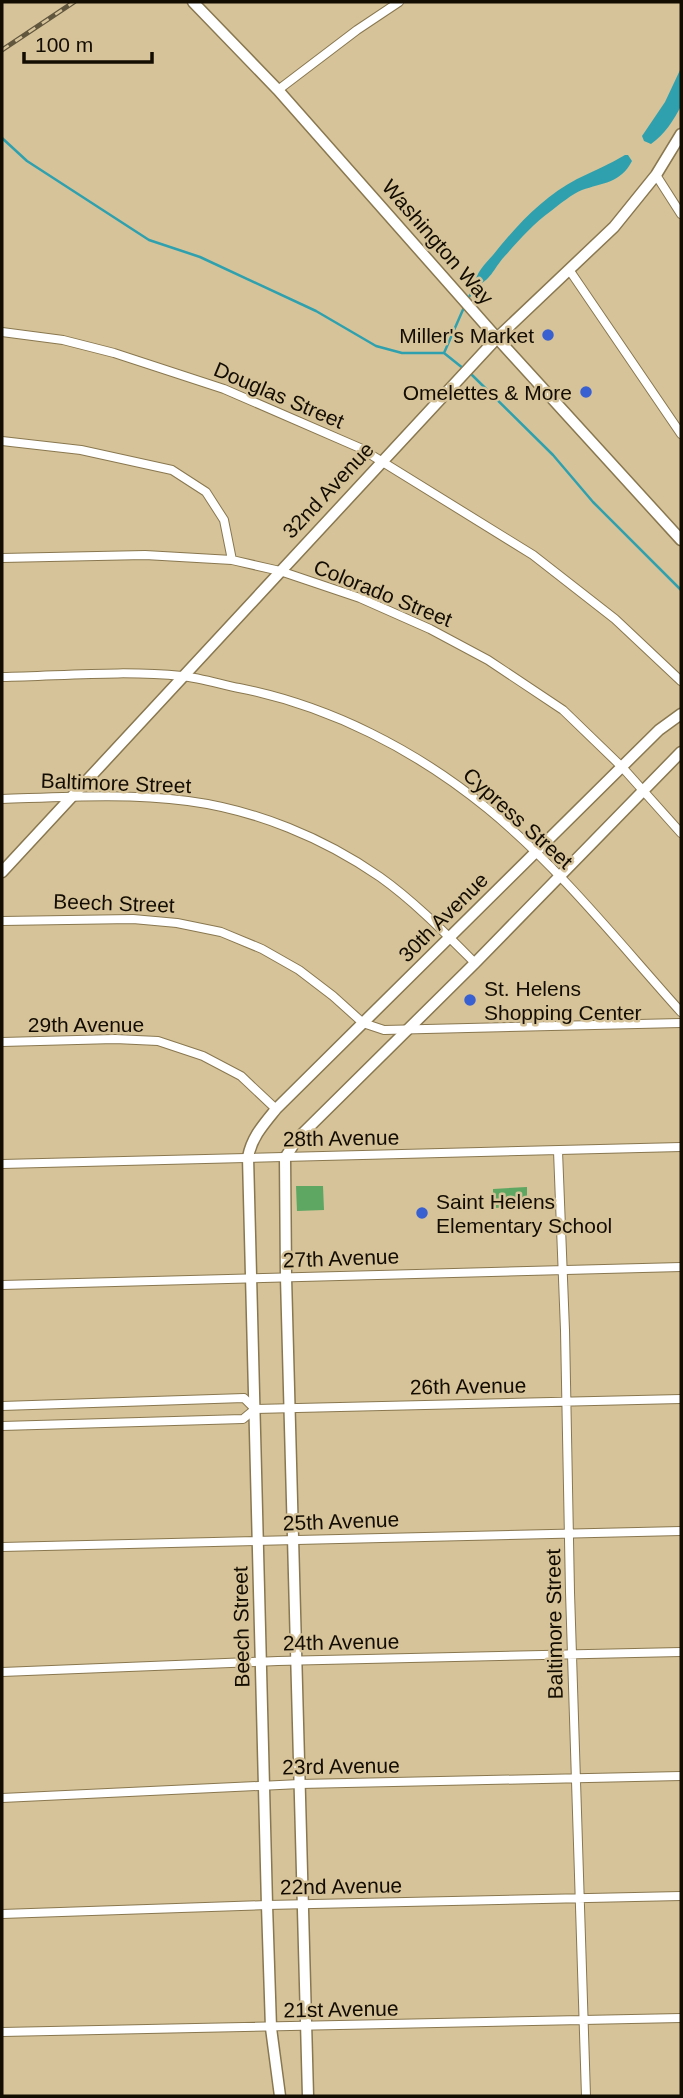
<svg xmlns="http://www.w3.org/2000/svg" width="683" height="2098" font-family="Arial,sans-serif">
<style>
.green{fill:#5da763}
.water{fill:#2fa1ae}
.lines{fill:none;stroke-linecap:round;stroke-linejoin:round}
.stream{stroke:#2fa1ae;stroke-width:2.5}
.street-casing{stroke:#89774f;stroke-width:10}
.secondary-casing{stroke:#89774f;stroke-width:13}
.street{stroke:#fff;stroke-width:8}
.secondary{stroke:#fff;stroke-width:10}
.rail-casing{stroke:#61563e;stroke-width:5}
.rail{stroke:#d6c399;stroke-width:2.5;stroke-dasharray:8;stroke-linecap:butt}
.poi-dot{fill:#3960d1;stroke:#d6c399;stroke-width:2.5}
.labels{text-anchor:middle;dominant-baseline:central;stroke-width:5;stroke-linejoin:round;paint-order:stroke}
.street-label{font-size:21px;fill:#130c01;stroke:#d6c399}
.poi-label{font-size:21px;fill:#130c01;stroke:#d6c399;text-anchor:end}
</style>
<rect width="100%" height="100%" fill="#d6c399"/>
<path class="green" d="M296,1186H323L324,1210L297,1211Z
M527,1187V1207L493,1208V1189Z"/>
<path class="water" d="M681,68V106C674,120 664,135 651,144L644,141L642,136L665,102Z
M625,155H628L632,161C621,183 602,183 582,190C572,194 560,204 551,211C533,224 519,240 504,257C494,268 490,282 475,286C474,275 485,264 493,255C516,226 544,196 577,179C593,171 610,164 625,155Z"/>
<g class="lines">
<path class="stream" d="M2,138L27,161L149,240L200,257L316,311L376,346L402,353H444L464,369
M468,299L475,286
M444,353L465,305
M470,373L553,455L593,502L681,590"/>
<defs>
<path id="street" d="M278,90L357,30L399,2
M656,175L681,214
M570,271L681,434
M2,332L63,340L114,353L224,389L360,448L533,555L615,619L681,681
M2,441L81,450L172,470L206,492L224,520L232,560
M2,558L145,555L232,560L280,571L360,598L430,629L488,660L563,710L622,767L681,833
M2,677C61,676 122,670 182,676C200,678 220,684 239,688C330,706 416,750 488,809C560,868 619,943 681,1012
M2,799C64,797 126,793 188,801C256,810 324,838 380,877C415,902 445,933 475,963
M2,921L133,919L177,923L221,932L262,949L299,970L333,996L363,1023L384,1030L681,1023
M2,1042L115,1039L158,1041L203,1056L241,1076L276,1109
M558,1151L565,1330L570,1592L586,2096
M2,1164L681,1147
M2,1285L681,1267
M2,1406L244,1398L255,1409
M2,1426L243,1419L255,1409L681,1399
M2,1547L681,1531
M2,1672L278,1661L681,1652
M2,1798L300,1784L681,1776
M2,1914L267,1905L681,1896
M2,2032L681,2018"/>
<path id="secondary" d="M193,2L278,90L497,338L681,540
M2,872L497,338L614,227L656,175L681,134
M280,2096L271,2028L267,1905L248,1157C252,1137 263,1125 276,1109L659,730L681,714
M308,2096L286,1277L285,1158L297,1139L475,963L681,752"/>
</defs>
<use href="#street" class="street-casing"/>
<use href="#secondary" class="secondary-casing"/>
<use href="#street" class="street"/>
<use href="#secondary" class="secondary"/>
<defs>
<path id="rail" d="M2,50L74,2"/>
</defs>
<use href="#rail" class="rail-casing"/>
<use href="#rail" class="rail"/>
</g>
<g class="poi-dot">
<circle cx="548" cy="335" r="7"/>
<circle cx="586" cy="392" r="7"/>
<circle cx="470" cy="1000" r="7"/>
<circle cx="422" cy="1213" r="7"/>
</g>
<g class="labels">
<g class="street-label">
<text transform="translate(438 242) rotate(49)">Washington Way</text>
<text transform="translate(279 395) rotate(23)">Douglas Street</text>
<text transform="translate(328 490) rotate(-47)">32nd Avenue</text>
<text transform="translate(383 593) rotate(22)">Colorado Street</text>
<text transform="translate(116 783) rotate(2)">Baltimore Street</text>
<text transform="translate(518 818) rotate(42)">Cypress Street</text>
<text transform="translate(114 903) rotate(2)">Beech Street</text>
<text transform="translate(443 917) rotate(-45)">30th Avenue</text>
<text x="86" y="1024">29th Avenue</text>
<text transform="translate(341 1138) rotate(-1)">28th Avenue</text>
<text transform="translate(341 1258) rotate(-2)">27th Avenue</text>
<text transform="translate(468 1386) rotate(-1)">26th Avenue</text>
<text transform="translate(341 1521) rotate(-2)">25th Avenue</text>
<text transform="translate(554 1624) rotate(-91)">Baltimore Street</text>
<text transform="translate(241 1627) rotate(-91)">Beech Street</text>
<text transform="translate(341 1642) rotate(-1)">24th Avenue</text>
<text transform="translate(341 1766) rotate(-1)">23rd Avenue</text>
<text transform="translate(341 1886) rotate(-1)">22nd Avenue</text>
<text transform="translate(341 2009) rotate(-1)">21st Avenue</text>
</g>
<g class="poi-label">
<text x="534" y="335">Miller's Market</text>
<text x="572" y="392">Omelettes &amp; More</text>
<text x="484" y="988" text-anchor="start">St. Helens<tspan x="484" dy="24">Shopping Center</tspan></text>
<text x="436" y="1201" text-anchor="start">Saint Helens<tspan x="436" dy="24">Elementary School</tspan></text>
</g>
</g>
<rect width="683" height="2098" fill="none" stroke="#130c01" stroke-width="7"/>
<path d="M24 52v10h128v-10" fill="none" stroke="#130c01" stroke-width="3.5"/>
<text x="35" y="52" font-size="21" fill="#130c01" stroke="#d6c399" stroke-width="5" paint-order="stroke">100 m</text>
</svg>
